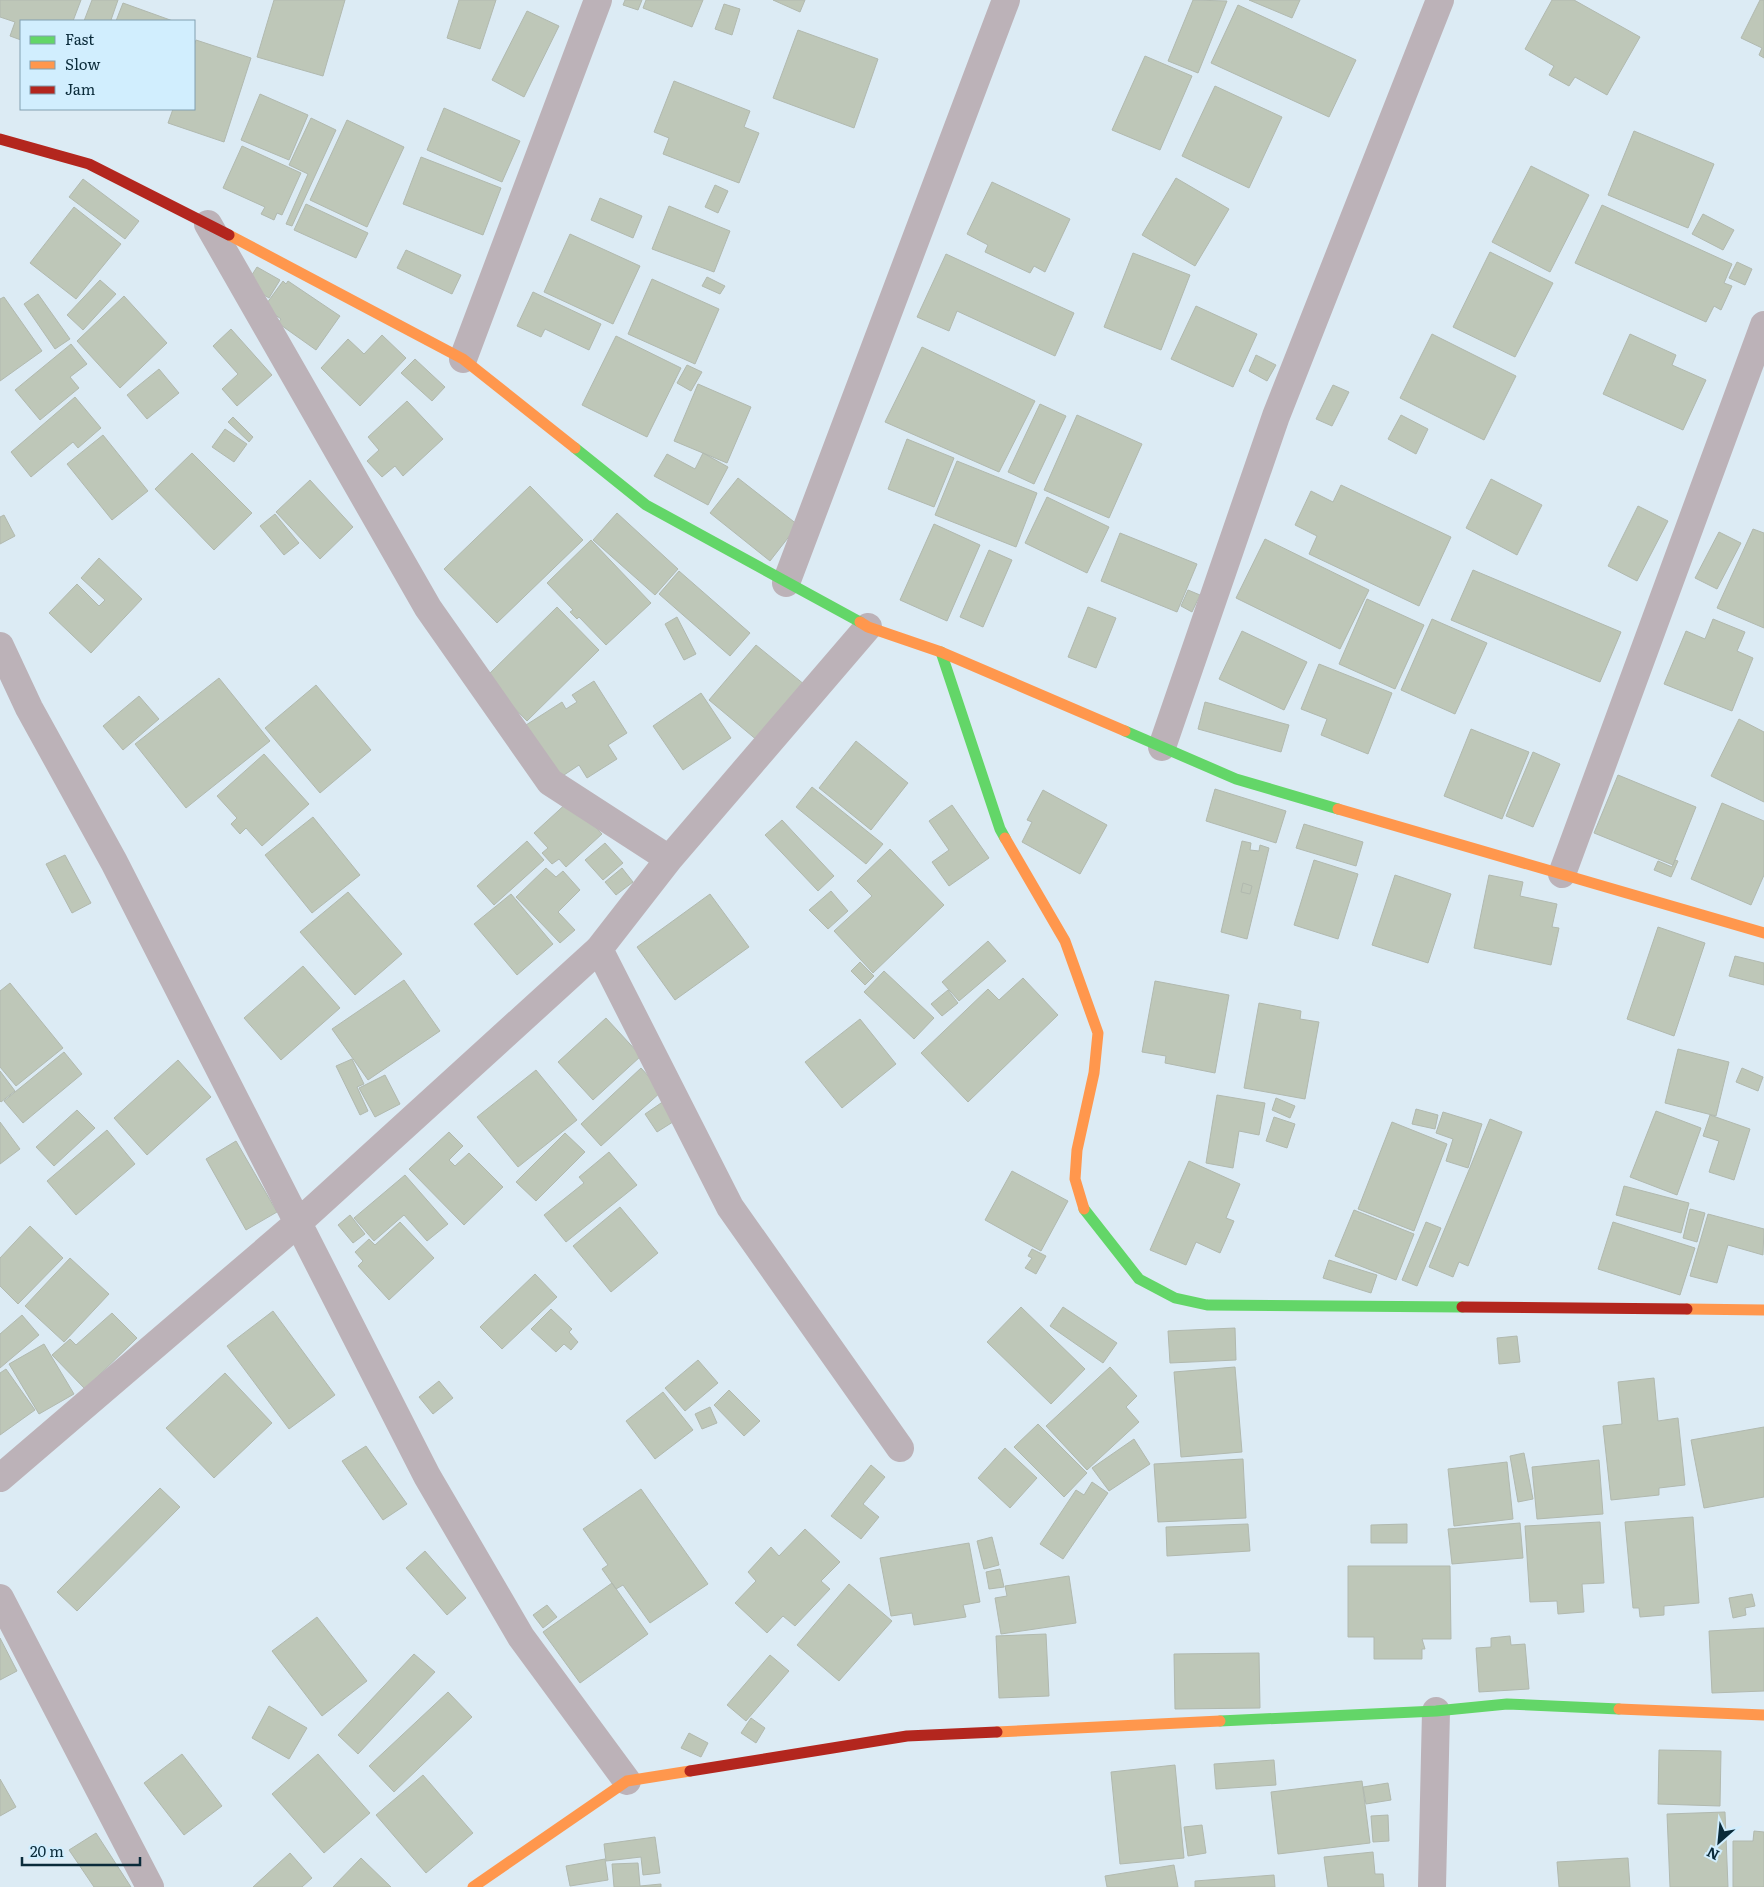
<svg xmlns="http://www.w3.org/2000/svg" width="1764" height="1887" font-family="Literata,serif">
<style>
.building{fill:#bec7b8;stroke:#b1b9af}
.lines{fill:none;stroke-linecap:round;stroke-linejoin:round}
.street{stroke:#bcb2b8;stroke-width:28}
.fast{stroke:#63d668;stroke-width:11}
.slow{stroke:#ff974d;stroke-width:11}
.jam{stroke:#b3261e;stroke-width:11}
</style>
<rect width="100%" height="100%" fill="#dcebf4"/>
<path class="building" d="M0,0H81L73,21H21V40L10,36L15,22L0,17Z
M92,0H118L111,20L115,21H84Z
M274,0H345L323,76L257,57Z
M459,0H496L480,49L447,38Z
M625,0H642L638,10L623,5Z
M646,0H703L692,27L643,8Z
M773,0H805L800,12Z
M1193,0L1227,1L1198,73L1168,61Z
M1249,0H1300L1292,18Z
M1552,0H1574L1640,37L1607,95L1575,77L1569,86L1549,75L1554,66L1525,49Z
M1760,0H1764V58L1759,55L1762,48L1741,38Z
M123,3L173,21H116Z
M724,4L740,9L732,35L715,29Z
M1238,5L1356,60L1329,117L1211,63Z
M527,11L559,26L524,97L492,80Z
M798,30L878,59L854,128L773,98Z
M196,40L251,58L224,142L168,123L173,109H194V46Z
M1145,56L1192,76L1160,150L1112,130Z
M674,81L750,111L744,127L759,133L739,183L663,154L669,138L654,132Z
M1215,86L1282,117L1249,188L1182,156Z
M260,94L308,115L289,160L241,140Z
M444,108L520,141L502,182L427,150Z
M311,118L336,130L292,226L286,224L308,174L289,165Z
M347,120L404,147L367,227L310,200Z
M1634,131L1714,164L1688,228L1608,195Z
M242,146L301,173L282,215L277,213L274,220L261,214L265,207L223,188Z
M421,157L501,188L483,235L403,204Z
M1531,166L1589,195L1550,272L1492,242Z
M1176,178L1229,209L1195,266L1142,235Z
M83,179L139,221L125,239L69,197Z
M992,182L1070,219L1045,272L1034,266L1030,273L985,252L988,245L967,234Z
M715,185L728,191L718,213L705,207Z
M600,198L642,216L633,238L591,220Z
M306,204L368,233L356,258L294,230Z
M1602,205L1732,264L1724,283L1732,286L1721,310L1714,306L1706,322L1575,263Z
M669,206L730,231L714,272L652,249Z
M74,207L121,244L76,299L30,263Z
M1703,214L1734,230L1723,250L1692,234Z
M570,234L640,266L613,324L544,292Z
M406,250L461,275L452,294L397,268Z
M1490,252L1553,283L1515,357L1453,327Z
M1133,253L1190,275L1161,350L1104,327Z
M946,254L1074,313L1055,356L957,311L949,331L917,317Z
M1737,262L1752,269L1745,285L1729,278Z
M257,267L280,280L269,298L246,284Z
M707,277L725,286L720,294L702,286Z
M652,279L719,309L695,364L628,334Z
M100,280L116,294L83,330L67,315Z
M283,281L286,284L288,281L340,316L316,350L278,323L281,319L264,307Z
M533,292L601,324L589,350L545,329L541,337L517,326Z
M38,294L70,339L55,349L24,304Z
M124,296L167,343L120,388L77,341Z
M4,297L42,351L0,381V299Z
M1196,306L1257,334L1233,387L1171,359Z
M231,329L272,375L237,406L222,389L238,374L213,346Z
M1432,334L1516,376L1484,440L1400,398Z
M1630,334L1676,355L1672,365L1706,380L1683,430L1603,394Z
M382,335L406,358L360,406L321,368L348,339L364,354Z
M616,336L681,368L647,437L582,405Z
M71,344L87,364L70,377L79,388L40,420L15,390Z
M922,347L1035,401L999,472L885,422Z
M1256,355L1276,365L1267,381L1249,371Z
M415,359L445,387L432,401L401,373Z
M687,365L702,372L691,391L677,383Z
M159,369L179,393L147,419L127,395Z
M698,384L751,407L727,463L674,441Z
M1333,385L1349,392L1332,426L1316,419Z
M75,397L101,428L78,448L73,442L31,477L11,452Z
M407,401L443,439L403,476L395,466L382,477L367,461L379,450L368,437Z
M1040,404L1066,416L1034,484L1008,472Z
M1077,415L1142,444L1109,518L1044,490Z
M1401,415L1428,429L1416,454L1388,439Z
M233,417L253,437L249,442L228,422Z
M225,429L247,444L234,462L212,447Z
M103,435L148,491L112,520L67,464Z
M907,439L954,458L934,507L888,489Z
M192,453L252,513L214,550L155,489Z
M703,453L728,467L708,505L654,476L667,454L695,469Z
M957,461L1037,493L1016,547L935,515Z
M738,478L798,525L770,561L710,513Z
M1491,479L1542,505L1517,555L1466,528Z
M310,480L353,527L320,559L276,512Z
M1341,485L1451,537L1419,606L1309,554L1317,536L1295,525L1311,491L1333,502Z
M530,486L583,540L497,623L444,569Z
M1047,497L1109,527L1087,573L1025,543Z
M1638,506L1668,521L1637,581L1608,566Z
M617,513L678,569L655,595L593,540Z
M275,514L299,543L284,555L260,526Z
M4,515L15,536L0,544V517Z
M934,524L980,545L947,621L900,600Z
M1753,529L1764,533V628L1717,608Z
M1719,532L1741,543L1717,589L1695,578Z
M1120,533L1197,564L1177,612L1101,581Z
M1265,539L1369,590L1340,649L1236,598Z
M591,540L651,603L606,645L579,617L577,619L570,612L573,610L547,583Z
M989,550L1012,560L983,627L960,617Z
M99,558L142,599L91,653L49,613L77,584L99,606L105,600L81,578Z
M1473,570L1621,632L1600,682L1451,620Z
M679,571L750,633L730,656L659,594Z
M1188,590L1200,595L1192,612L1181,606Z
M1367,599L1424,625L1395,689L1339,664Z
M557,607L599,650L527,721L485,678Z
M1088,607L1116,618L1096,668L1068,657Z
M677,617L696,654L684,660L665,624Z
M1432,619L1487,643L1455,714L1401,690Z
M1713,619L1745,632L1737,651L1753,658L1732,711L1664,684L1686,631L1705,639Z
M1242,631L1307,662L1284,710L1219,679Z
M756,645L805,685L758,741L709,700Z
M1319,664L1392,693L1368,754L1321,735L1327,719L1301,709Z
M219,678L270,741L186,808L135,744Z
M594,681L627,733L608,745L617,759L587,778L579,765L561,777L526,725L562,702L566,709L577,702L572,695Z
M316,685L371,750L320,793L265,728Z
M701,693L731,738L683,770L653,726Z
M139,696L159,719L123,750L103,726Z
M1205,702L1289,725L1281,752L1198,729Z
M1739,719L1764,732V802L1711,776Z
M1471,729L1529,752L1502,819L1444,796Z
M856,741L908,783L871,830L819,788Z
M1533,752L1560,764L1533,827L1506,816Z
M264,754L309,804L262,846L246,828L240,834L231,824L237,818L217,796Z
M1618,775L1696,807L1673,865L1594,833Z
M812,787L883,844L866,864L796,807Z
M1215,789L1286,811L1276,843L1206,821Z
M1043,790L1107,825L1080,874L1022,842L1032,822L1027,820Z
M570,800L602,834L566,867L559,859L552,864L542,853L548,848L534,833Z
M1722,803L1764,821V875L1751,905L1691,879Z
M952,805L989,858L949,886L932,862L949,850L929,821Z
M313,817L360,875L312,913L265,855Z
M782,820L834,876L818,891L765,835Z
M1304,824L1363,842L1356,866L1296,848Z
M527,841L544,860L494,905L477,886Z
M1242,841L1251,843L1250,850L1259,851L1260,845L1269,848L1247,939L1221,932Z
M605,843L623,863L603,880L585,860Z
M890,849L944,905L873,973L834,931L872,896L857,881Z
M65,855L91,903L72,913L46,864Z
M1314,860L1358,874L1338,939L1294,925Z
M1675,860L1678,861L1671,877L1654,870L1658,861L1672,867Z
M546,868L556,877L563,871L580,890L558,912L575,930L560,943L516,897Z
M622,868L633,882L616,895L605,882Z
M1395,875L1451,894L1428,963L1372,945Z
M1489,875L1523,882L1520,896L1557,904L1552,927L1559,928L1551,965L1474,948Z
M1243,883L1252,886L1250,894L1241,892Z
M831,891L848,911L828,929L809,910Z
M348,892L402,954L355,995L300,932Z
M511,894L553,944L517,975L474,924Z
M710,894L749,947L675,1000L637,947Z
M1658,927L1705,943L1674,1036L1627,1019Z
M988,941L1006,961L959,1001L942,982Z
M1735,956L1764,963V985L1729,976Z
M860,962L874,976L865,985L851,971Z
M303,966L340,1008L281,1060L244,1018Z
M884,971L934,1018L914,1039L864,992Z
M1023,978L1058,1015L968,1102L921,1053L988,989L999,1000Z
M404,980L440,1031L368,1080L332,1029Z
M1155,981L1229,995L1215,1073L1165,1063L1166,1056L1142,1052Z
M10,983L63,1048L16,1086L0,1067V991Z
M948,990L958,1003L942,1016L931,1004Z
M1259,1003L1301,1011L1300,1019L1319,1022L1305,1099L1244,1088Z
M606,1018L641,1056L593,1100L558,1062Z
M860,1019L896,1064L842,1108L805,1062Z
M1678,1049L1729,1062L1716,1116L1665,1103Z
M64,1052L82,1074L23,1123L4,1101Z
M352,1059L364,1084L357,1087L368,1111L360,1115L336,1066Z
M178,1060L211,1097L147,1155L114,1118Z
M641,1068L662,1091L601,1146L581,1124Z
M1742,1068L1763,1077L1758,1091L1736,1082Z
M536,1070L577,1120L518,1167L477,1117Z
M0,1071L15,1091L1,1102L0,1101Z
M385,1075L400,1104L375,1117L359,1088Z
M1217,1095L1265,1103L1259,1135L1239,1131L1233,1168L1206,1163Z
M1276,1098L1295,1106L1290,1118L1272,1110Z
M664,1101L676,1120L657,1132L645,1114Z
M1416,1109L1438,1115L1435,1129L1412,1124Z
M77,1110L95,1128L54,1166L36,1147Z
M1656,1111L1701,1128L1677,1195L1630,1177Z
M1443,1112L1482,1124L1468,1168L1446,1161L1453,1139L1436,1133Z
M1710,1115L1750,1129L1734,1180L1709,1172L1719,1141L1703,1136Z
M1274,1117L1295,1124L1287,1148L1266,1141Z
M1490,1119L1522,1132L1468,1266L1459,1262L1453,1277L1429,1267Z
M0,1122L20,1149L0,1164Z
M1392,1122L1447,1144L1414,1231L1358,1209Z
M107,1130L135,1164L76,1215L47,1181Z
M449,1132L463,1146L449,1160L455,1166L469,1153L503,1187L464,1225L409,1169Z
M565,1133L585,1152L536,1201L516,1182Z
M236,1141L277,1212L246,1230L206,1159Z
M609,1152L637,1185L566,1242L544,1215L584,1183L579,1177Z
M1189,1161L1240,1184L1226,1218L1234,1221L1220,1253L1196,1242L1186,1265L1150,1250Z
M1012,1171L1068,1201L1041,1251L985,1220Z
M405,1175L448,1224L427,1241L404,1215L374,1241L354,1218Z
M1624,1186L1689,1203L1681,1233L1616,1215Z
M620,1207L658,1253L611,1292L573,1246Z
M1690,1209L1705,1213L1697,1242L1683,1238Z
M1354,1210L1414,1234L1396,1280L1335,1256Z
M1708,1214L1764,1229L1763,1255L1728,1245L1717,1283L1690,1276Z
M350,1215L365,1234L353,1243L338,1225Z
M400,1222L434,1258L389,1300L358,1266L363,1261L355,1252L369,1239L375,1245Z
M1426,1222L1441,1228L1417,1286L1402,1280Z
M1613,1222L1695,1248L1680,1295L1598,1269Z
M30,1226L63,1258L18,1304L0,1286V1258Z
M1032,1249L1046,1256L1036,1274L1025,1268L1032,1258L1028,1256Z
M70,1258L109,1294L64,1342L25,1306Z
M1329,1260L1377,1275L1371,1293L1323,1278Z
M535,1274L557,1297L502,1349L480,1327Z
M1021,1307L1085,1369L1051,1404L987,1342Z
M1063,1307L1117,1343L1103,1363L1050,1326Z
M551,1309L572,1329L569,1332L578,1342L571,1350L564,1344L556,1352L531,1329Z
M273,1311L335,1395L289,1429L227,1346Z
M112,1313L137,1338L85,1389L52,1355L70,1339L76,1345Z
M22,1315L39,1335L0,1368V1334Z
M1235,1328L1236,1360L1170,1363L1168,1331Z
M1517,1336L1520,1362L1499,1364L1497,1338Z
M44,1344L74,1394L39,1414L9,1364Z
M698,1360L718,1383L685,1411L665,1388Z
M1110,1367L1137,1396L1126,1407L1139,1422L1087,1470L1046,1426Z
M1235,1367L1242,1452L1181,1457L1174,1372Z
M6,1369L35,1410L0,1435V1373Z
M225,1373L272,1423L214,1478L166,1428Z
M1654,1378L1658,1421L1678,1418L1685,1485L1659,1488V1495L1611,1500L1603,1426L1622,1424L1618,1382Z
M439,1381L453,1398L433,1414L419,1397Z
M729,1390L760,1421L744,1436L714,1405Z
M663,1392L693,1430L655,1459L626,1421Z
M710,1407L717,1423L702,1429L695,1414Z
M1038,1424L1087,1473L1064,1497L1014,1447Z
M1764,1427V1497L1704,1508L1691,1440Z
M1134,1439L1150,1464L1109,1491L1092,1468Z
M366,1446L407,1504L383,1520L342,1461Z
M1005,1448L1037,1478L1010,1508L978,1478Z
M1524,1453L1533,1499L1518,1502L1510,1456Z
M1243,1459L1246,1518L1158,1522L1154,1464Z
M1599,1460L1603,1514L1537,1519L1532,1467Z
M1507,1462L1513,1519L1454,1526L1448,1469Z
M871,1465L885,1477L863,1504L879,1517L861,1539L831,1516Z
M1092,1482L1108,1493L1063,1559L1040,1544L1076,1490L1084,1495Z
M160,1488L180,1507L77,1611L57,1592Z
M641,1489L708,1584L650,1623L623,1585L616,1589L602,1569L608,1565L583,1529Z
M1693,1517L1699,1603L1664,1606V1615L1640,1617L1639,1608H1633L1625,1522Z
M1600,1522L1604,1583L1582,1584L1584,1612L1558,1614L1557,1601L1530,1602L1525,1526Z
M1520,1523L1523,1558L1452,1564L1448,1529Z
M1248,1524L1250,1551L1167,1556L1166,1527Z
M1407,1524V1543H1371V1525Z
M805,1529L840,1562L821,1581L830,1589L795,1626L783,1616L767,1633L735,1603L756,1581L748,1572L771,1547L779,1556Z
M992,1537L999,1565L984,1569L977,1541Z
M969,1543L980,1602L963,1605L966,1617L914,1625L912,1613L891,1616L880,1558Z
M425,1551L466,1598L447,1615L406,1568Z
M1348,1566H1450L1451,1639H1422L1425,1649H1422V1659H1374V1637H1348Z
M1000,1569L1004,1587L989,1589L986,1572Z
M1069,1576L1076,1623L1001,1634L995,1598L1007,1596L1005,1586Z
M612,1583L648,1634L580,1683L543,1632Z
M849,1584L892,1621L839,1681L797,1645Z
M1752,1594L1755,1606L1745,1608L1746,1615L1733,1618L1729,1598Z
M547,1605L557,1617L543,1628L533,1615Z
M317,1617L367,1681L322,1716L272,1651Z
M1764,1628V1691L1712,1693L1709,1631Z
M1046,1634L1049,1696L999,1698L996,1636Z
M1510,1636L1511,1645L1525,1644L1529,1689L1479,1692L1476,1648L1491,1647V1638Z
M0,1638L17,1671L0,1680Z
M1259,1653L1260,1708L1175,1709L1174,1654Z
M414,1654L435,1672L358,1754L338,1735Z
M770,1655L789,1671L746,1721L727,1705Z
M448,1692L472,1717L394,1792L369,1766Z
M269,1706L307,1728L289,1759L252,1738Z
M751,1718L765,1728L756,1743L741,1733Z
M689,1733L708,1743L701,1757L681,1748Z
M1659,1750L1721,1751L1720,1806L1658,1804Z
M182,1754L222,1806L184,1835L144,1783Z
M318,1754L370,1813L324,1853L272,1794Z
M1274,1760L1276,1785L1216,1789L1214,1764Z
M1175,1765L1184,1858L1120,1864L1111,1772Z
M423,1775L473,1833L426,1873L376,1815Z
M0,1779L16,1807L0,1816Z
M1362,1781L1370,1843L1278,1854L1271,1792Z
M1388,1783L1391,1800L1366,1804L1363,1787Z
M1725,1812L1728,1887H1670L1667,1814Z
M1388,1815L1389,1841L1373,1842L1371,1816Z
M1202,1825L1206,1853L1188,1856L1184,1827Z
M1754,1831L1764,1832V1887H1733V1841H1753Z
M96,1833L131,1887H94L69,1850Z
M655,1837L660,1873L643,1875L641,1857L606,1861L604,1844Z
M1373,1852L1375,1874H1383L1384,1887H1328L1324,1857Z
M290,1853L312,1878L302,1887H253Z
M361,1858L391,1887H333Z
M1628,1858L1630,1887H1559L1557,1862Z
M605,1859L608,1880L570,1886L566,1866Z
M638,1863L640,1886L661,1884V1887H614L612,1864Z
M1174,1865L1178,1887H1107L1105,1876Z
M1274,1875L1275,1887H1195V1881Z"/>
<g class="lines">
<path class="street" d="M208,224L428,608L550,782L669,859
M463,359L598,0
M786,583L1006,0
M0,646L29,708L114,862L427,1476L521,1637L627,1781
M1162,747L1276,416L1440,0
M1562,874L1764,325
M599,949L730,1207L900,1448
M0,1478L299,1222L599,949L669,859L868,627
M0,1598L150,1887
M1432,1887L1436,1711"/>
<path class="fast" d="M575,448L646,505L860,622
M941,652L1000,829L1005,838
M1125,731L1236,779L1338,809
M1084,1209L1139,1279L1175,1298L1207,1305L1462,1307
M1220,1721L1436,1711L1507,1704L1619,1709"/>
<path class="slow" d="M229,235L463,359L575,448
M860,622L868,627L941,652L1125,731
M1338,809L1764,933
M1005,838L1065,941L1098,1033L1094,1073L1077,1150L1075,1179L1084,1209
M1687,1309L1764,1310
M1619,1709L1764,1715
M997,1732L1220,1721
M473,1887L627,1781L690,1771"/>
<path class="jam" d="M0,139L89,164L229,235
M1462,1307L1687,1309
M690,1771L907,1736L997,1732"/>
</g>
<rect x="20" y="20" width="175" height="90" fill="#d1eefe" stroke="#81a0b0"/>
<rect x="30" y="36" width="25" height="8" fill="#63d668" stroke="#81a0b0"/>
<text x="65" y="45" font-size="15" fill="#0a2b3a">Fast</text>
<rect x="30" y="61" width="25" height="8" fill="#ff974d" stroke="#81a0b0"/>
<text x="65" y="70" font-size="15" fill="#0a2b3a">Slow</text>
<rect x="30" y="86" width="25" height="8" fill="#b3261e" stroke="#81a0b0"/>
<text x="65" y="95" font-size="15" fill="#0a2b3a">Jam</text>
<g transform="translate(1719 1842) rotate(207)" stroke="#d1eefe" stroke-width="4" paint-order="stroke">
<path d="M0-4L9 19L0 12L-9 19Z" fill="#0a2b3a"/>
<text y="-8" font-size="14" font-weight="bold" text-anchor="middle" fill="#0a2b3a">N</text>
</g>
<path d="M22 1857v8h118v-8" fill="none" stroke="#0a2b3a" stroke-width="2.5"/>
<text x="30" y="1857" font-size="15" fill="#0a2b3a" stroke="#d1eefe" stroke-width="4" paint-order="stroke">20 m</text>
</svg>
